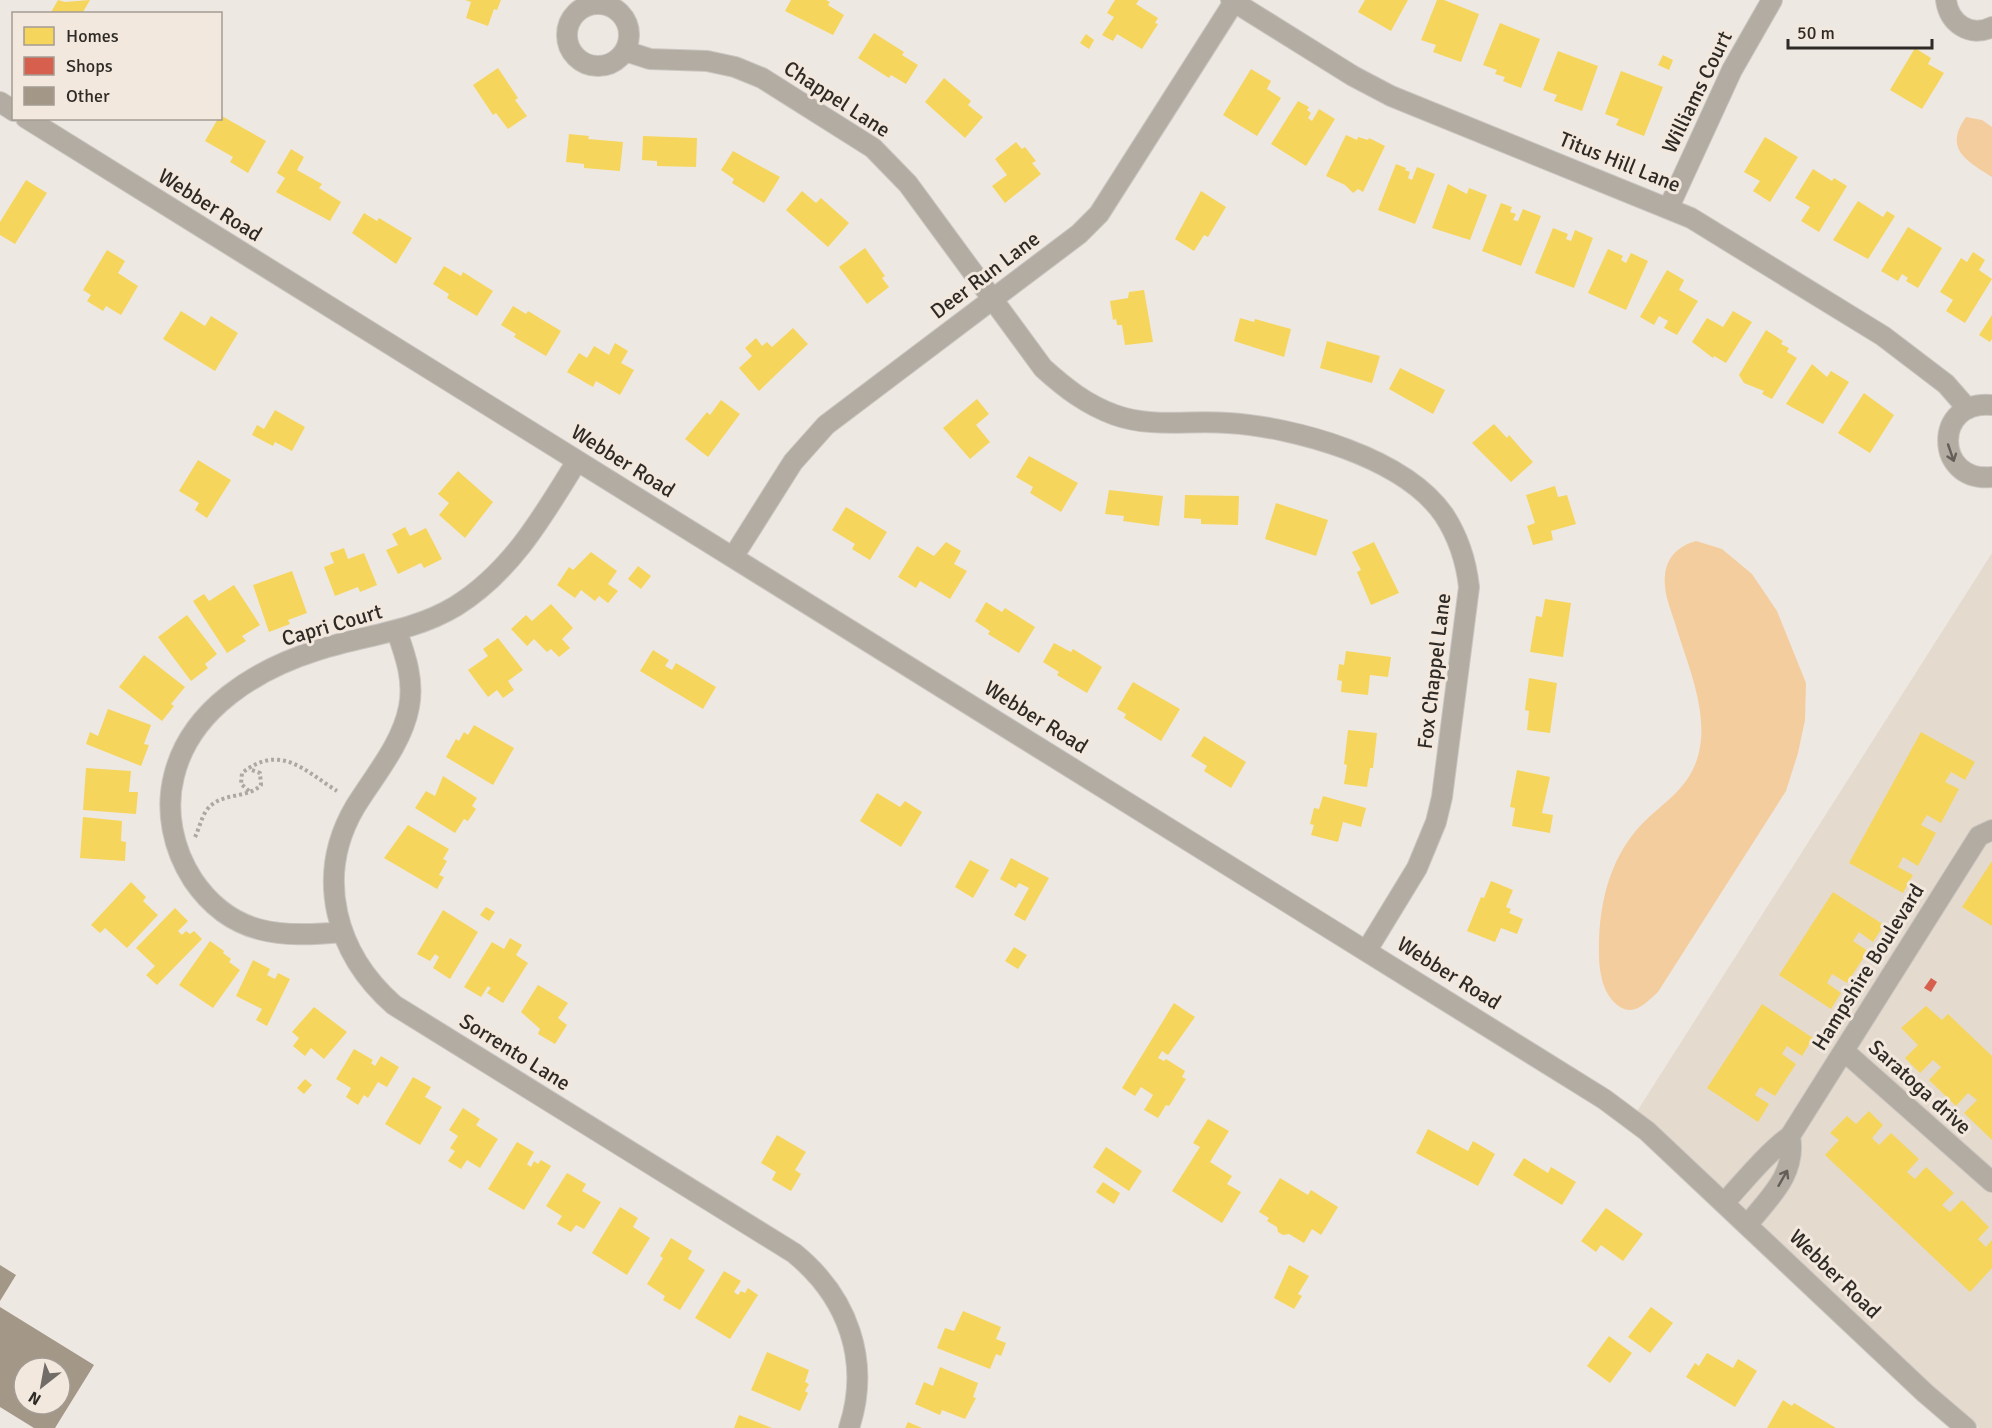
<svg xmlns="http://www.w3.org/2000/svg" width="1992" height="1428" font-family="Signika,sans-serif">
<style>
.built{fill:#e5dace}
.water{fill:#f4cd9f}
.homes{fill:#f6d55c}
.shops{fill:#d6604d}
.building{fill:#a39787;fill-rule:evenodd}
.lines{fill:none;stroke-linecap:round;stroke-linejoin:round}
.minor-casing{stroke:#cbc6c1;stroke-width:22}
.path{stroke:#aea8a2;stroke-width:4;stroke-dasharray:3 3;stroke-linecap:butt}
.minor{stroke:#b3aca3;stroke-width:20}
.oneway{stroke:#635e58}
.labels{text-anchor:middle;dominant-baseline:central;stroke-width:6;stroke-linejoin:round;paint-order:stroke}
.street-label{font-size:21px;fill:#2e2a26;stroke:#f3e8dd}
</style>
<rect width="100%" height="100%" fill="#eee8e2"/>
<path class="built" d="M1992,553V1428H1979L1946,1401L1636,1113Z"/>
<path class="water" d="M1966,117L1982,120L1992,127V177C1967,161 1943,149 1966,117Z
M1696,541L1722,549L1752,574L1777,611L1806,683L1805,720L1798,753L1786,791L1658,992C1647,1002 1635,1016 1620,1007C1603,996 1599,972 1599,954C1598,904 1610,853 1648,818C1669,799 1690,785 1698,756C1710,713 1687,664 1675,623C1670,608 1663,591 1665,575C1667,556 1679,546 1696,541Z"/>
<path class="homes" d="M58,0L65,2L90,0L83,12L85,14H50Z
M465,0H501L497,10L494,9L488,26L466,18L471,2Z
M791,0H826L830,2L828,5L844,15L833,35L785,11Z
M1115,0H1139L1136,4L1158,18L1155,23L1158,24L1142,49L1117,34L1113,41L1102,35L1114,17L1107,13Z
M1365,0H1408L1391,31L1358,12Z
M1437,0H1444L1479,14L1461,62L1433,52L1436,45L1421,40Z
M1500,23L1540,39L1521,88L1503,81L1505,77L1495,74L1497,70L1483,65Z
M874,33L904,52L902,55L918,65L906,84L891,75L889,78L858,58Z
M1086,34L1094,40L1089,49L1080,43Z
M1915,48L1931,58L1928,64L1944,73L1922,109L1890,90Z
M1558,51L1598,66L1582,111L1554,101L1557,95L1543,90Z
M1663,55L1673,60L1669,70L1658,65Z
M498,68L518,98L515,100L527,116L508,129L496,113L493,115L473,85Z
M1251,69L1271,81L1267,89L1281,98L1257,136L1223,115Z
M1621,71L1663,87L1644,136L1616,125L1619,119L1605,114Z
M944,78L971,101L968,105L983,117L965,138L925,102Z
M1298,101L1309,107L1307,110L1311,113L1308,118L1312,121L1319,109L1335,119L1306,166L1271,144Z
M220,115L266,141L248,173L230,162L233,157L205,141Z
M569,134L589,136L588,139L623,142L620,171L584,168V164L566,162Z
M1346,135L1357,140L1358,137L1368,140L1369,138L1385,146L1363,192L1358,189L1353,193L1345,185L1326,176Z
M643,136L697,138L696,167L657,166V161L642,160Z
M1765,137L1798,157L1770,202L1753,191L1760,181L1744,172Z
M1016,142L1022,149L1025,147L1036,161L1032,163L1041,174L1005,203L992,186L1007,175L995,159Z
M291,149L304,157L297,170L322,184L319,188L341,202L330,221L276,192L285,178L277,173Z
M733,151L780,177L764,203L732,183L734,179L721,170Z
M1396,164L1406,168L1405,170L1410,172L1408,178L1412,180L1417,167L1435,174L1415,224L1378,210Z
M1813,169L1832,181L1834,178L1847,186L1819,232L1801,221L1810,207L1795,198Z
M26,180L47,193L15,244L0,235V222Z
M1448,184L1467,194L1469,188L1487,195L1470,240L1432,228Z
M802,191L816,203L821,198L849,223L828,247L786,210Z
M1201,191L1226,207L1208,237L1204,235L1194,251L1175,239Z
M1858,201L1883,217L1887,211L1895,216L1868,259L1833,240Z
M1501,203L1512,207L1510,212L1516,214L1513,220L1518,221L1523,209L1541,216L1521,266L1482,251Z
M364,213L377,221L379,218L412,238L396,264L352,233Z
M1908,227L1942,248L1918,288L1906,281L1908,278L1902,274L1898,281L1881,271Z
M1553,228L1568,234L1566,239L1571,241L1575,230L1593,238L1574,288L1535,273Z
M865,248L885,276L882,278L889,287L867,304L839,267Z
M1608,249L1623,256L1621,260L1626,263L1631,253L1648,261L1626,310L1588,293Z
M107,250L125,261L118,273L138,286L121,315L106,306L103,311L87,301L91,295L83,290Z
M1973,252L1985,260L1979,270L1992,279L1965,323L1946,311L1953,300L1940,292L1961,258L1967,262Z
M444,266L461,276L463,272L493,291L477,316L447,298L449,294L433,284Z
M1667,270L1684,280L1679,290L1698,301L1677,335L1664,328L1668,321L1659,316L1654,325L1640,317Z
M1144,290L1153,342L1125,345L1122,325H1117L1116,319L1113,320L1110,301L1128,298L1129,292Z
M513,306L526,314L528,311L561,331L546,356L514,337L516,334L501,325Z
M181,311L205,326L211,316L238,333L215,371L163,339Z
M1733,311L1752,322L1726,363L1714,356L1713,358L1692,342L1707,318L1723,327Z
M1992,315V339L1990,342L1979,335Z
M1240,318L1254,322L1255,319L1291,329L1284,357L1234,341Z
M793,328L808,344L759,391L739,368L752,356L745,348L756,338L762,346L767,342L772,347Z
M1766,330L1783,341L1781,344L1789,348L1787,352L1797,358L1772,399L1762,394L1764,391L1744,383L1739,375Z
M1327,341L1380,356L1372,383L1320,368Z
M615,343L628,351L621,363L634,370L620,395L596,381L593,387L567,372L579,353L587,358L594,346L609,355Z
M1812,364L1827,377L1831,371L1849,382L1823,424L1786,404Z
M1400,368L1445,390L1433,414L1389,389Z
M1864,393L1894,415L1870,453L1838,433Z
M977,399L989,414L976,425L990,442L970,459L943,428Z
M721,400L740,414L708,457L685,439L707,412L710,415Z
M275,410L305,427L292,451L275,442L273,446L252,435L257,425L264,429Z
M1494,424L1507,438L1509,435L1533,462L1511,482L1472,443Z
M1029,456L1078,483L1061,512L1030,493L1033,487L1016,477Z
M198,460L231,480L207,518L195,510L199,503L179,491Z
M458,471L493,502L465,538L439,515L449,503L438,494Z
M1555,486L1558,497L1567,495L1576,524L1551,531L1553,540L1533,545L1527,526L1535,523L1526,495Z
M1109,490L1163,496L1159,526L1123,521L1124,516L1105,514Z
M1185,495L1239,496L1238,525L1201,524V519L1184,518Z
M1276,503L1328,520L1316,556L1265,539Z
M846,507L887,532L870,560L852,549L855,544L832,530Z
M405,527L410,536L426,528L442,559L424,568L421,563L398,574L386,550L398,545L392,534Z
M946,542L961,551L954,564L967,571L950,599L920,581L916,588L898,577L917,546L934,556Z
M1374,542L1399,593L1371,605L1357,572L1361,570L1352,552Z
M344,548L348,559L364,553L377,585L360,592L358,587L335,596L324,567L334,563L330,553Z
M591,552L617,571L608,584L618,591L608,603L599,596L595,601L581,590L575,598L557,585L569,567L573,570Z
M638,566L651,576L641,589L628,579Z
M292,571L307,613L288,620L290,624L269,632L253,585Z
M234,585L260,625L242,636L246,641L227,653L193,601L204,594L209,601Z
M1545,599L1571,603L1563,657L1530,652L1536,616L1542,617Z
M986,602L1002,612L1005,608L1035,627L1019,653L988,634L990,631L975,621Z
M551,604L573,628L562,639L570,648L559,657L551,649L547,652L534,639L527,646L511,629L526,615L532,621Z
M187,615L217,654L205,664L208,668L191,681L158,637Z
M498,638L523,670L508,681L514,690L503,698L497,690L488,697L468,670L488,656L483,649Z
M1054,643L1071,652L1073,649L1102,667L1087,693L1057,675L1059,672L1043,662Z
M653,650L669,660L665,666L672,670L676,663L716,687L703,709L640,671Z
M1346,651L1391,657L1388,677L1370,675L1368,695L1341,692L1342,681L1337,680L1339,664L1344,665Z
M144,655L185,687L171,704L174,706L162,721L119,687Z
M1529,678L1557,683L1550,733L1527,730L1529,711L1525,710Z
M1133,682L1180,709L1161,741L1124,718L1126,714L1117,709Z
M108,709L151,725L144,744L149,745L141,766L86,744L90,732L98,736Z
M474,725L514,748L493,785L446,757L456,739L459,741L464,732L468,735Z
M1348,730L1377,733L1373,768H1370L1367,787L1344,784L1347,765L1344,764Z
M1921,732L1975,762L1965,780L1951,772L1945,782L1959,789L1941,823L1927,815L1921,825L1936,833L1918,866L1903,857L1898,867L1913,875L1903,893L1849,863Z
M1204,736L1246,762L1231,788L1204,771L1207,766L1191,756Z
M86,768L131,771L129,792H138L136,814L83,810Z
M1517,770L1550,777L1542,813L1553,815L1550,833L1512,826L1515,808L1510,807Z
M443,776L477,798L472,806L476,809L468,821L464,819L455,833L415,808L426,791L435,796Z
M877,793L900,807L905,801L922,812L901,847L860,821Z
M1323,796L1366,808L1361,827L1343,822L1338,842L1311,835L1314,825L1310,824L1314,808L1319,809Z
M83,817L122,821L121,841L126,842L125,861L80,858Z
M408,825L449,849L443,859L447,861L439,875L444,877L437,889L384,858Z
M1011,858L1049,878L1025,921L1014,915L1029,888L1019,883L1016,888L1000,879Z
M970,860L989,870L973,898L955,887Z
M1992,861V926L1962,907Z
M1491,881L1513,890L1506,907L1511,909L1509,913L1523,919L1517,934L1501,928L1495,942L1467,931L1481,897L1484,898Z
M131,882L146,897L143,901L158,915L127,948L105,928L100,933L91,925Z
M1833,892L1884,925L1873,942L1859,932L1853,941L1868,951L1847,983L1832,974L1827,983L1841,993L1831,1009L1779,975Z
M486,907L495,912L489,921L480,915Z
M175,908L188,921L178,931L182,935L186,931L190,934L194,931L202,939L157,985L146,975L155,966L136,948Z
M443,910L478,932L450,979L433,968L439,957L435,954L430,961L417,954Z
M510,938L522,945L516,955L528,963L503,1003L487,993L491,988L488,986L481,997L464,987L492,942L504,949Z
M210,941L224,951L223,953L231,959L229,962L240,970L213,1008L179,985Z
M1014,947L1027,955L1018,969L1005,961Z
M253,960L270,969L267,975L275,979L278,973L290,979L267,1026L256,1020L262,1009L236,996Z
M538,985L568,1003L558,1018L567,1025L555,1044L538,1034L540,1029L521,1012Z
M1174,1003L1195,1017L1168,1055L1162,1051L1158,1058L1164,1061L1166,1059L1185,1071L1182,1077L1186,1079L1169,1106L1166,1105L1158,1118L1144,1110L1153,1095L1141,1087L1135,1096L1122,1088Z
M1762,1004L1813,1038L1802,1056L1787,1046L1782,1054L1796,1064L1775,1096L1760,1087L1755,1095L1769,1104L1758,1122L1707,1088Z
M1926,1006L1942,1020L1948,1014L1992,1056V1140L1964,1113L1977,1100L1968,1093L1956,1106L1929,1080L1941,1067L1933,1060L1920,1073L1905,1058L1918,1045L1901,1028Z
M314,1007L347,1032L324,1059L311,1048L305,1056L293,1046L299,1038L292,1032Z
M354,1049L373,1060L371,1063L375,1066L381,1056L399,1067L387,1087L378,1082L368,1098L364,1095L358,1105L346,1097L351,1088L336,1079Z
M413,1077L431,1087L425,1097L442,1107L420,1145L385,1124Z
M305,1079L312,1085L304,1094L297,1088Z
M463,1108L480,1119L476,1125L498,1139L480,1168L467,1160L461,1169L448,1161L455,1151L450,1148L458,1136L449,1130Z
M1869,1111L1883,1125L1872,1138L1879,1145L1891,1133L1919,1159L1907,1172L1915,1179L1926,1167L1954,1193L1942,1205L1950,1212L1962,1200L1989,1227L1978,1239L1986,1247L1992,1240V1268L1970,1292L1825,1155L1839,1140L1830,1133L1847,1116L1856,1124Z
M1208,1119L1229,1131L1210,1162L1232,1176L1227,1184L1241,1192L1222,1223L1172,1191L1200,1147L1193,1143Z
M1428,1129L1468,1151L1473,1141L1495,1154L1478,1186L1416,1153Z
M777,1135L806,1152L795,1170L801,1174L791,1191L772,1180L776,1172L761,1163Z
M517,1142L534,1152L527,1164L531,1167L534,1161L538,1164L541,1160L551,1166L524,1210L488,1189Z
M1106,1147L1142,1171L1129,1191L1093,1167Z
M1524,1158L1548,1173L1551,1167L1576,1182L1562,1205L1513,1175Z
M567,1173L586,1184L582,1191L601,1202L584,1229L576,1225L571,1232L557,1224L562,1216L546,1206Z
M1280,1178L1308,1195L1311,1190L1338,1207L1321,1235L1312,1229L1304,1243L1289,1234L1283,1235L1278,1232L1277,1227L1267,1221L1269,1218L1259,1212Z
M1103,1182L1120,1193L1114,1204L1096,1192Z
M620,1207L638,1218L633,1227L650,1238L627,1275L592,1253Z
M1606,1208L1643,1234L1623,1261L1601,1245L1596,1252L1581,1241Z
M671,1238L692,1251L688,1259L705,1270L680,1310L663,1300L665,1296L647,1284L663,1258L660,1256Z
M1289,1265L1309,1276L1298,1294L1302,1296L1294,1309L1274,1298Z
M724,1271L741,1281L734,1292L738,1295L741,1291L745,1293L748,1288L758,1295L730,1339L695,1318Z
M1651,1307L1673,1323L1650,1353L1628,1337Z
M963,1311L1001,1327L996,1339L1006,1343L1001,1356L996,1354L990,1369L937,1348L945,1328L954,1331Z
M1609,1336L1632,1353L1610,1383L1587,1366Z
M767,1352L809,1370L805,1382L809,1384L805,1391L808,1393L800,1411L751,1390Z
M1707,1353L1733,1368L1738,1359L1757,1371L1735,1407L1686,1377L1695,1363L1699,1366Z
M940,1367L978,1383L973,1397L976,1398L965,1419L942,1410L940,1415L915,1404L924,1382L933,1386Z
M1783,1400L1792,1406L1794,1403L1836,1428H1767Z
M739,1415L772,1428H734Z
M908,1422L922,1428H905Z"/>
<path class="shops" d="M1931,978L1937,982L1931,992L1924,988Z"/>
<path class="building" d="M0,1265L16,1275L0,1301Z
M0,1307L94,1365L55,1428H34L0,1407ZM24,1368H60V1404H24Z"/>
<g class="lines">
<defs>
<path id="minor" d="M1231,0L1353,76L1391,96L1691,218L1883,336L1946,384L1967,408
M1946,0C1949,23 1970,38 1992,27
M567 35a31 31 0 1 1 62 0a31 31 0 1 1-62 0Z
M625,51L650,59L707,61L735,67L762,78L873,148L908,184L1043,368C1065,388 1087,405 1115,415C1151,428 1190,420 1228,423C1294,427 1404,457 1444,515C1459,538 1466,560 1469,587L1442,797L1436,822L1417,868L1367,950
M0,102L14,111
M26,118L1604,1099L1647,1131L1925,1393L1966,1428
M1669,207L1732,70L1772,0
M1992,405C1933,399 1934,483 1992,477
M733,557L793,462L826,425L1079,234L1099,214L1234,2
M397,632C406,657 414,681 409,707C402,744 374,776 355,807C314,877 336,954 394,1005L794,1253C848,1297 871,1361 849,1428
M342,932C281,938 231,936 193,880C173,849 165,811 174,776C190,709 257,669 318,650C365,635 413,632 456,606C512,571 543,516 577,461
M1844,1051L1992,1182
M1790,1136L1979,836L1992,830
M1725,1202C1745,1180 1766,1154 1790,1136C1797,1173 1770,1197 1748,1224"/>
</defs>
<use href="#minor" class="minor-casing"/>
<path class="path" d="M249,791L241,784L242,773C280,743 304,770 337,791
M195,837C199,829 201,819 206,811C220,791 246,800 261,785L260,773L249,769"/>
<use href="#minor" class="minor"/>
</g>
<defs><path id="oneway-shaft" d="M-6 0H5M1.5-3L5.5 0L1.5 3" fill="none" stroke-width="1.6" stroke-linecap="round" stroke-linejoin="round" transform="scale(1.5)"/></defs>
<g class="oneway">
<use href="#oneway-shaft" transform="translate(1951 453) rotate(71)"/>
<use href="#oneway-shaft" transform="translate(1783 1178) rotate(-60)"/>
</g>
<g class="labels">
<g class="street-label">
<text transform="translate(1697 92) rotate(-64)">Williams Court</text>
<text transform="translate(837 99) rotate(33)">Chappel Lane</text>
<text transform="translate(1620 162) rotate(22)">Titus Hill Lane</text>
<text transform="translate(210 205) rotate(32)">Webber Road</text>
<text transform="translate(985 275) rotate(-37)">Deer Run Lane</text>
<text transform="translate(623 461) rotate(32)">Webber Road</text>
<text transform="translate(332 625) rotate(-16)">Capri Court</text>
<text transform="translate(1434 671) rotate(-83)">Fox Chappel Lane</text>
<text transform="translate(1036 717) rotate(32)">Webber Road</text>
<text transform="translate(1868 967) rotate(-58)">Hampshire Boulevard</text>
<text transform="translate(1449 973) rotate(32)">Webber Road</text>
<text transform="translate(515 1052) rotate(32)">Sorrento Lane</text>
<text transform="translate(1920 1087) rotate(42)">Saratoga drive</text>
<text transform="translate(1835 1274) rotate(44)">Webber Road</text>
</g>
</g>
<rect x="12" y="12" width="210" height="108" fill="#f3e8dd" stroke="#a49c94" stroke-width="1.5"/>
<rect x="24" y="27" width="30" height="18" fill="#f6d55c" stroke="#a49c94" stroke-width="1.5"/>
<text x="66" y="42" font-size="18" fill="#2e2a26">Homes</text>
<rect x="24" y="57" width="30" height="18" fill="#d6604d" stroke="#a49c94" stroke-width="1.5"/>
<text x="66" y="72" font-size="18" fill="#2e2a26">Shops</text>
<rect x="24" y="87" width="30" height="18" fill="#a39787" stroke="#a49c94" stroke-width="1.5"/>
<text x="66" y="102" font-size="18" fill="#2e2a26">Other</text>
<g transform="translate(42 1386) rotate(211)"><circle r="28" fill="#f3e8dd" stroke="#a49c94" stroke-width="1.5"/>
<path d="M0-4.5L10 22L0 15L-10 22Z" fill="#716c68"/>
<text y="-9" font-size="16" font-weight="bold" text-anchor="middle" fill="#2e2a26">N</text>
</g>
<path d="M1788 39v9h144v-9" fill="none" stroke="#2e2a26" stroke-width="3"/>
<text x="1797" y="39" font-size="18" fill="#2e2a26" stroke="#f3e8dd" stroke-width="4.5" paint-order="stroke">50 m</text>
</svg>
